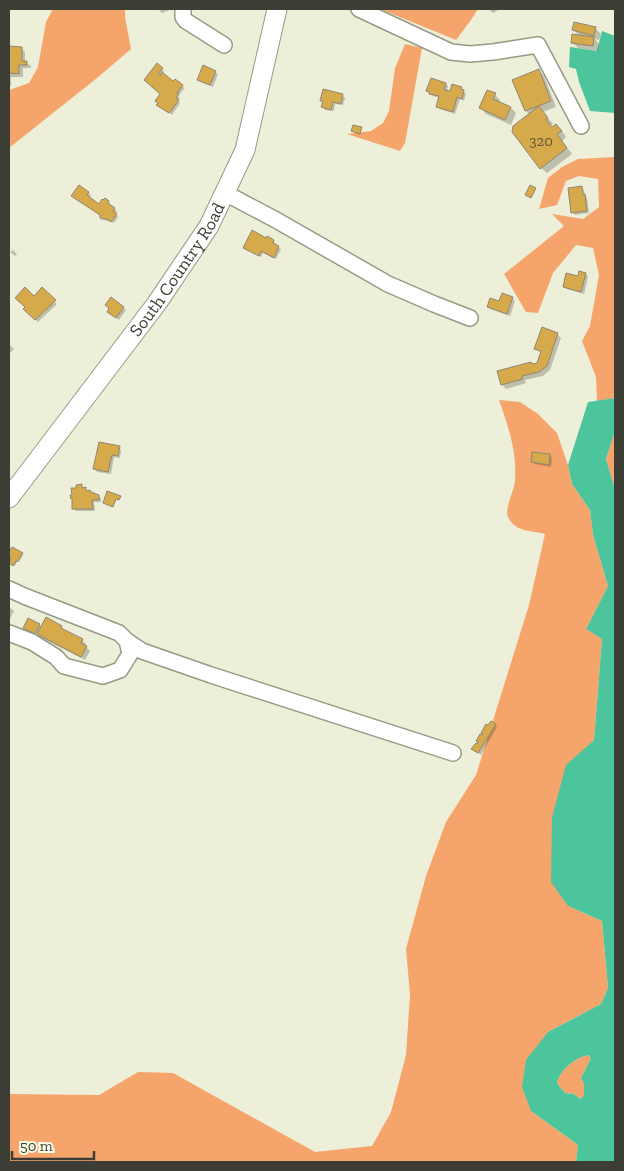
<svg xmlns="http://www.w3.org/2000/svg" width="624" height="1171" font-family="'Zilla Slab',serif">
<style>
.green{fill:#f5a56b}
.water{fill:#4dc59c;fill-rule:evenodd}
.shadow{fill:#0003}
.building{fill:#d6a94a;stroke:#908673}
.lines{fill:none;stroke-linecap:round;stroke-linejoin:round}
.minor-casing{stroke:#989a85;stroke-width:18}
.major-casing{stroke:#989a85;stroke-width:21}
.minor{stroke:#fff;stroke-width:15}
.major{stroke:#fff;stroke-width:19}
.labels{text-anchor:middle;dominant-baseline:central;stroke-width:4.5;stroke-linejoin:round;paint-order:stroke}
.number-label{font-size:15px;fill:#62583a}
.street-label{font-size:18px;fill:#3c3d34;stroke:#fafce5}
</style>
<rect width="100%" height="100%" fill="#edefd8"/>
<path class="green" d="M53,9H125V17L131,49L97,78L9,148V90L29,83L38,67L46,22Z
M380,9H478L471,20L456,40Z
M405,44L422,48L405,143L400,151L347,134L371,131L383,123L389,111L395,68Z
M615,157V398L597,401L596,377L582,341L590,326L599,275L593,248L576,245L553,273L538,313L526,312L504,274L564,226L552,214L583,219L599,207L598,179L579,176L566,181L557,205L539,209L548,178L562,167L578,159Z
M499,400L520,402L538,414L557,433L568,465L572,484L590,510L593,535L608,586L586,629L602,639L594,740L566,766L568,906L602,921L608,988L601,1004L548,1032L531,1111L578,1145L576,1162H9V1094L99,1095L138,1072L173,1073L315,1152L372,1146L391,1112L406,1055L410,995L406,949L426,876L446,822L476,775L529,605L545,534C531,530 516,533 508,517C504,509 515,489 515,480C517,451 508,426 499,400Z
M615,431V487L614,486L606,459Z
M588,1055L591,1058L581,1078L584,1084V1095L580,1099L574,1094L565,1093L557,1083C560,1070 575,1058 588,1055Z"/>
<path class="water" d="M602,31L615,36V113L590,111L579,82L576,69L569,67L570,47L597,51Z
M615,398V431L606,459L614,486L615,487V1162H576L578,1145L531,1111L522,1087L526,1060L548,1032L601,1004L608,988L602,921L568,906L551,882L552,817L566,765L594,740L602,639L586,629L608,586L593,535L590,510L572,484L568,465L588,402ZM588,1055L591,1058L581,1078L584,1084V1095L580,1099L574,1094L565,1093L557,1083C560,1070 575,1058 588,1055Z"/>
<path class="shadow" d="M158,9H172L162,13Z
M488,9H500L493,13Z
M595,28L601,34L599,40L595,39L599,44L598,51L578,48L572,42L580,36L573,30Z
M9,47L21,48L25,52V62L31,66V68H23V77H11V86H9Z
M157,65L164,71L162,74L174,83L182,86L185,88L178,96L180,98L178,101L180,103L172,115L161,107L162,94L146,80Z
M539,71L544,76L556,107L543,112L553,124L551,125L553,128L562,131L566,137L562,141L572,154L547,173L541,168L530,115L526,111L514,80Z
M215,72L218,74L213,87L201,82L198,79Z
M431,80L446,84L448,86L447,92L451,93L461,88L466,94L464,101L460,99L455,114L440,109L437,106L440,98L433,96L428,91Z
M342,95L345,98L343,105L335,104L334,111L325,110L323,107L324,103L321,100Z
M495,95L500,100L499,103L511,108L516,113L511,125L486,114L481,108Z
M581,188L584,190L585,196L587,198L589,213L575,215L573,212Z
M88,193L91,195L89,198L99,206L105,200L117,211L115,214L118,217L114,223L110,221H106L101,217V216L75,198Z
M266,240L273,241L276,244L275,245L281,249L276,259L263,253L261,257L247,250Z
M13,250L17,254L15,256L10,252Z
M580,273L586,274L588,277L584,294L567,289L564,287L578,278Z
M42,289L57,304L38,322L25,309Z
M512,298L515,301L510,316L491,309L488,307Z
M111,299L126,310L119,320L111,314Z
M557,334L561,338L550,370L543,376L525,380L526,383L506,389L502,384L533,365L538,364L541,353L536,349Z
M9,344L14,349L9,354Z
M119,448L121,450L120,458L114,457L111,474L97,472L95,469Z
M550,455L552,458L551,467L535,464L532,462Z
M81,486L88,492L98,496L101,498V502H94L95,511H76L74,509V500L72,498Z
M12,548L23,555L19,562L17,561L15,566L11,564L13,559L9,557Z
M9,607L14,611L10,619H9Z
M28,619L42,627H61L65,631L82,640L86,644L85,646L90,651L85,660L42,638L37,632L36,634L25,628Z
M495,725L497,727L481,755L476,752L477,745Z"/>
<path class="building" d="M574,22L596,27L594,36L572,30Z
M572,34L594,37L593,46L571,43Z
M9,46L22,47V61H27V65H19V74L9,73Z
M157,63L163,68L158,74L160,76L162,72L173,81L175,79L183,85L177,93L179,94L176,98L179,100L169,113L156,105L158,103L155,101L160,94L144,80Z
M203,65L216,71L210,85L197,80Z
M539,69L551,101L525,111L512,80Z
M431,78L446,83L444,90L450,91L452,84L462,87L461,89L464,90L462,99L457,97L453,112L436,107L439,96L429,94V92L426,91Z
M323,89L343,94L341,104L333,102L331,110L321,107L323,101H320Z
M487,90L496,93L493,99L511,107L505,120L479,108Z
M539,106L548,118L546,119L552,127L556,124L562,131L557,134L567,148L540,169L512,132L513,126Z
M353,125L362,127L360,134L351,131Z
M79,185L89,192L87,195L99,204L102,199L103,200L105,198L109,201L108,203L115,208L113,211L117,214L111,222L107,219H102L100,218V215L71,196Z
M530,185L536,188L531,198L525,195Z
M582,186L583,195L585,194L587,211L571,213L568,188Z
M252,230L266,238L267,236L274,240L273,243L279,246L274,258L261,251L259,256L243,248Z
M579,271L586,273L581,292L563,287L566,273L578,276Z
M25,287L34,296L42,287L56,300L35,320L23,309L25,307L15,298Z
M502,293L513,297L507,314L487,307L490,298L499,301Z
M111,297L124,307L116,318L107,312L109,308L105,305Z
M542,327L558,333L547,366L539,372L522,376L523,379L501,385L497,371L531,362L532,364L537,363L541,351L534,349Z
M99,442L120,446L118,456L112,455L108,472L93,469Z
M532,452L550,454L549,465L531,462Z
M82,484V488L86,487V491L90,490L91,492L99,495V500H92L93,509H72V498L71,499L70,495H72L71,488H76V485Z
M107,491L121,496L119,500L116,499L113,507L103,503Z
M12,547L23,553L17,562L16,561L13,566L9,563L11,559L9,557V552Z
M46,617L62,626L61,628L83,639L81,643L87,646L81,657L37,634Z
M28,618L40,624L35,634L23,628Z
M491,721L496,724L478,753L471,749L476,743L477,744L478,742L476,741L480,734L482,735L483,734L481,733L486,724L488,725Z"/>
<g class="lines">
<defs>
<path id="minor" d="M183,9V17L186,21L224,45
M359,9L451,52L470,54L493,52L538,45L581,126
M225,193L276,220L388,284L434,304L470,318
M9,589L24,596L119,633L127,641L130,654L120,670L103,676L64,666L56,657L32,642L9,633
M127,641L142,651L211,675L453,753"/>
<g id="major">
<path id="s1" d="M9,498L157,303L209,226L245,150L277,9"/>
</g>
</defs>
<use href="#minor" class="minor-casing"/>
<use href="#major" class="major-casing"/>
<use href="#minor" class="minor"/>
<use href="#major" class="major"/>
</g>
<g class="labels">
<g class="number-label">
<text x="541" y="141">320</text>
</g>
<g class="street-label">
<text stroke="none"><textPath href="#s1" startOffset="284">South Country Road</textPath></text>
</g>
</g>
<rect width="624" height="1171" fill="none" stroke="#3c3d34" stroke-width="20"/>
<path d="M12 1151v8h82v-8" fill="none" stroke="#3c3d34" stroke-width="2.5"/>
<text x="20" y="1151" font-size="15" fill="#3c3d34" stroke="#fafce5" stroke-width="4" paint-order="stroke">50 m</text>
</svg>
